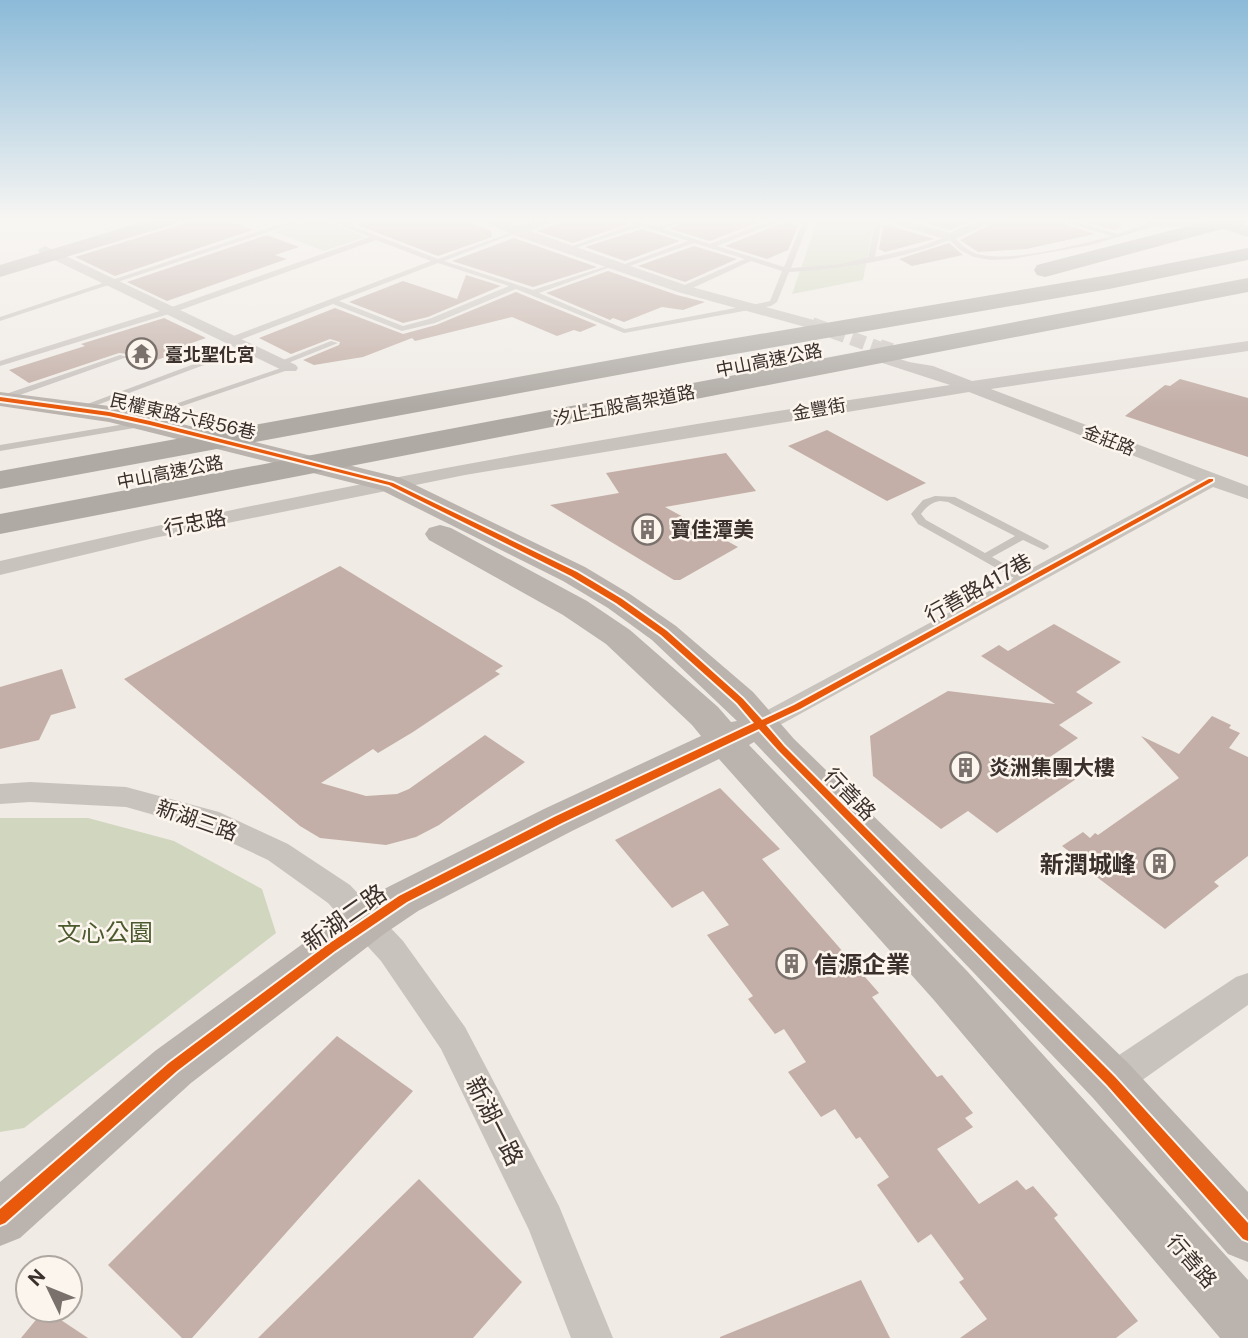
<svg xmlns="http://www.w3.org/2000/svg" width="1248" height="1338" font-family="'Public Sans','Noto Sans TC',sans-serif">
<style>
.green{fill:#d1d6bf}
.building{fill:#c3afa7}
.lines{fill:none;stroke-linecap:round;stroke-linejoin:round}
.street-tunnel-far1{stroke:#ccc6c0;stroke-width:14;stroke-dasharray:14 7;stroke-linecap:butt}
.street-tunnel{stroke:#ccc6c0;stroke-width:18;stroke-dasharray:18 9;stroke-linecap:butt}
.lane{fill:#c9c3be;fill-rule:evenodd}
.street{fill:#c9c3be;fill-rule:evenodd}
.secondary{fill:#bab3ae;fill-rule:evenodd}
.highway{fill:#afaaa4;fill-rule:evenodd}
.cycleway-casing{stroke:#fbf5ee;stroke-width:4}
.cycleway{fill:#e8590c;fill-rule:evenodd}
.labels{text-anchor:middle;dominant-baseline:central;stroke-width:5;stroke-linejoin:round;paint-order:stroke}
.far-poi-label{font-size:18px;font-weight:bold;fill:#3b302b;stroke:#fbf5ee;text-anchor:start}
.far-street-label{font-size:18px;fill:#3b302b;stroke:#fbf5ee}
.street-label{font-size:21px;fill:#3b302b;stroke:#fbf5ee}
.poi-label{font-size:21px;font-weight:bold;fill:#3b302b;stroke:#fbf5ee;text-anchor:start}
.near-poi-label{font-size:24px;font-weight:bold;fill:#3b302b;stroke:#fbf5ee;text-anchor:end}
.near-street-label{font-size:24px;fill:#3b302b;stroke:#fbf5ee}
.near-park-label{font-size:24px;fill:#4a5a2e;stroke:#fbf5ee}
</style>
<rect width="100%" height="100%" fill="#f0ebe5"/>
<path class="green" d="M312,219H322L365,237L324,251L275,232Z
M818,219H875L863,280L792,294Z
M0,818H88L174,841L262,889L276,933L24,1128L0,1132Z"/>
<path class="building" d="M199,219H223L253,230L115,276L75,257Z
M369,219H461L491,231L492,237L438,256L357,225Z
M560,219H622L628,224L573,243L537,231L560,223Z
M688,219H767L710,241L670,229Z
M912,219H974L950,230Z
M1001,219H1051L1095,234L1026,249L978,252L960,240Z
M1076,219H1119L1120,228L1113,230Z
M784,222L798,226L788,250L767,259L725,246Z
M888,225L934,239L885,252L879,249L883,226Z
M642,229L680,241L625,261L585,247Z
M267,235L299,247L275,255L287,259L167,301L127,282Z
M514,238L597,267L533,287L452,261Z
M949,243L963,255L912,266L899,259Z
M694,246L737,259L685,282L638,266Z
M608,271L677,295L705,302L683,310L662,307L624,322L613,318L610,320L546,293Z
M466,275L501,286L428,317L403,323L349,302L403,281L457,299Z
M516,292L597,325L580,332L574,330L557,336L512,317L415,341L412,338L363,357L314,365L303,360L339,345L340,342L330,339L291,354L259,338L335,308L403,334L436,325Z
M164,318L206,338L163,353L168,356L140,366L128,359V354L119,353L29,383L9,370L85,346L81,344Z
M1180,379L1248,398V457L1125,416L1165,385L1170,386Z
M827,430L926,483L887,501L788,446Z
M726,453L756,491L665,507L738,547L680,580H674L550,505L619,493L606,473Z
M340,566L503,666L495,671L500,674L413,732L378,753L373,749L321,783L366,796L397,794L409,789L485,735L525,762L439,825L416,837L386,845L320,838L300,826L124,679Z
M1054,624L1121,662L1076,692L1093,703L1059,725L1078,738L1047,759L1076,779L997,833L968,811L941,829L873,776L870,736L948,691L1055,704L981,656L999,645L1008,651Z
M62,669L76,708L51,715L39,740L0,749V687Z
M1212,716L1231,725L1229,728L1240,733L1229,748L1248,757V856L1214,882L1219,886L1165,929L1068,855L1071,853L1062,846L1083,832L1090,838L1095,833L1098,835L1179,778L1141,736L1179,754Z
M720,788L780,849L762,859L879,993L872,997L937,1077L942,1075L973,1113L965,1118L973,1127L937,1149L979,1204L1017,1180L1026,1190L1033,1186L1058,1215L1054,1218L1138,1321L1116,1338H960L987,1319L959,1282L964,1279L931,1234L918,1243L877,1185L889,1177L860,1137L856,1139L835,1109L821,1117L788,1072L806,1062L784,1029L775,1034L748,999L753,996L707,935L729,925L703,891L672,908L615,840Z
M337,1036L413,1091L192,1338H182L108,1265Z
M419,1179L522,1282L473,1338H258Z
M861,1280L890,1338H720V1337Z
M44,1310H46L88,1338H21Z"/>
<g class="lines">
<path class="street-tunnel-far1" d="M812,324L884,350"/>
<path class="street-tunnel" d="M879,348L891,352"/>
<path class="lane" d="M296,219H307L0,321V317Z
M325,219C332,219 337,222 343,223C349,223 359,219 367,219L349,225L438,259L518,230V232L444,261L533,290L613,264V266L539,293L625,329L766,302L770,301L782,271L751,261L686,291H680V287L745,259L694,243L621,269H617V267L688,241L642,226L569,250L564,249L635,224L624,219C636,219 649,227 658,226C668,225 675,219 686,219L663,229L710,244L775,219H785L717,246L784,267L804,219H810L791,268L835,265L868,258L876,219H882L875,257L919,247L951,235C959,241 966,251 977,254C1010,263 1078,245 1112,236L1053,219H1065L1118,234L1147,224L1145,219H1151L1153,223L1213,222L1216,224L1213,226L1152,227L1091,245L1012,259L991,260L974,257L960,250L950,240C899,260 843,269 789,272L777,302L771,306L624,333L516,289L435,323L402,331L333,304L237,341H231V337L431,261L376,240L172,313L0,366V361L166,309L370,237ZM438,263L509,286L429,319L403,326L339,301Z
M331,341L338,343L283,365L276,363Z
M245,345L252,347L81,411L74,409Z
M120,355L127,357L0,402V396Z
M287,366L294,368L138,421L131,419Z
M143,421L147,424L146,426L0,451V445Z
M935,496L955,497L1048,545L1049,547L1044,550L1023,540L992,557L1031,579L1033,581L1031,583H1023L918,524L911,514L923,500ZM940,501L948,502L1015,536L985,553L926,520L921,514C926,507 932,502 940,501Z"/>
<path class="street" d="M479,219H498L518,226L538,219H558L530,231L688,286L814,320L817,323L809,328L678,292L511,234Z
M879,219H901L950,233L981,219H998L951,241Z
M45,246L296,365L298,368L296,371H284L40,253L38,250Z
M1248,341V351L991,389L1248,486V499L1213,487L769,731L760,734L751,731L747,725L751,719L1196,480L969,392L465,475L154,538L0,575V561C314,488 631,431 950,385L867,358L865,355L873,350L909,362L933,366L972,381Z
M30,782L126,787L219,812L288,844L350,885L403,941L465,1027L559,1206L613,1338H571L529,1230L441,1049L381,961L328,903L268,860L200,828L126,807L30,802L0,804V784Z
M1248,973V1005L1124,1093L1111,1098L1098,1093L1093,1081L1098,1069L1236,977Z"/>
<path class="secondary" d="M152,219H181L178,223L0,277V265Z
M1202,219H1229L1248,226V237L1205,223Z
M0,392L109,406L401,478L585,567L630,594L676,626L753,692L794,739L1129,1064L1248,1192V1262L1228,1254L1093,1098L754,742L749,745L967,971L1248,1280V1338H1220L933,999L719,759L572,831L418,911L384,934L191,1083L20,1238L0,1246V1182L155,1051L352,908L388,887L544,809L701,736L692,725L606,644L563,615L429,540L425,534L429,528L440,525L451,528L587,601L630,630L718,707L731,722L737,721L652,640L608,608L563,581L381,490L109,422L0,406Z"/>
<path class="highway" d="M1215,219H1248V222L1045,277L1037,275L1034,270L1037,265Z
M1248,248V260L1109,289L683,363L0,489V471L683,347L1109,275Z
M1248,278V292L0,534V514Z"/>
<defs>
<path id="cycleway" d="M0,397L109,412L150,421L393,483L577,572L622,599L667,631L743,699L762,720L794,705L1209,479H1213V481L800,709L766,725L784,746L1115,1077L1248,1223V1241L1243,1239L1107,1085L778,750L759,729L562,823L407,902L335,951L177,1071L5,1223L0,1225V1209L169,1063L327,945L399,896L554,817L754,723L737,703L661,635L616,603L571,576L389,485L150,425L109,416L0,401Z"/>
</defs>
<use href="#cycleway" class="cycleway-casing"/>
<use href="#cycleway" class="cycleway"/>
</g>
<linearGradient id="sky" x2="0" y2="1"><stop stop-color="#8bbad8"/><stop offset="0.54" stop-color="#f8f6f3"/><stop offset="1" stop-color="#f8f6f3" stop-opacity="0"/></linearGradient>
<rect width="1248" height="407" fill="url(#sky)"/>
<defs>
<symbol id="temple-ring" viewBox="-11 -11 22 22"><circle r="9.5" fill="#fbf5ee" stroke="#7a716c" stroke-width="1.5"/><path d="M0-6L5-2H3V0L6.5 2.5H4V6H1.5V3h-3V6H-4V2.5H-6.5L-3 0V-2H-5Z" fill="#7a716c"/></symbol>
<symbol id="building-ring" viewBox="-11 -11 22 22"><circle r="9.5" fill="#fbf5ee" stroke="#7a716c" stroke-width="1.5"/><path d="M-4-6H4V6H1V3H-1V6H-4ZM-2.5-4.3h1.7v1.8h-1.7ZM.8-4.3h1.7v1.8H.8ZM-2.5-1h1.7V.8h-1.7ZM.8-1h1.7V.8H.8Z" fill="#7a716c"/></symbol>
</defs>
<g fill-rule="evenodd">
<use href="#temple-ring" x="124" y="336" width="35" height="35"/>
<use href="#building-ring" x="630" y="512" width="35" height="35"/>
<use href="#building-ring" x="948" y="750" width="35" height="35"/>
<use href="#building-ring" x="1142" y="846" width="35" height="35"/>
<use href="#building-ring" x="774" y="946" width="35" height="35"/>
</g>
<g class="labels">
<g class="far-poi-label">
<text x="165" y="354">臺北聖化宮</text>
</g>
<g class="far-street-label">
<text transform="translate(769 360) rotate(-11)">中山高速公路</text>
<text transform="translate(624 405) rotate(-11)">汐止五股高架道路</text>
<text transform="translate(819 409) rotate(-10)">金豐街</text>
<text transform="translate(183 416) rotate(13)">民權東路六段56巷</text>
<text transform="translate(1109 440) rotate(21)">金莊路</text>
<text transform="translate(170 472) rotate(-11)">中山高速公路</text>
</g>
<g class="street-label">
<text transform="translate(195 523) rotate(-11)">行忠路</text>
<text transform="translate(978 588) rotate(-29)">行善路417巷</text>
<text transform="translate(850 794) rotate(46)">行善路</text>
<text transform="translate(197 820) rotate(19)">新湖三路</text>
<text transform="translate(1192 1261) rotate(49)">行善路</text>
</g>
<g class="poi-label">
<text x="670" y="529">寶佳潭美</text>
<text x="989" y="767">炎洲集團大樓</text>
</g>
<g class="near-poi-label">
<text x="1136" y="864">新潤城峰</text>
<text x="814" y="964" text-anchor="start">信源企業</text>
</g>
<g class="near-street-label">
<text transform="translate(344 917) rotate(-35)">新湖二路</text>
<text transform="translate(495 1121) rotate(63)">新湖一路</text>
</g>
<g class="near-park-label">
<text x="105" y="932">文心公園</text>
</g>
</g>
<g transform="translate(49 1289) rotate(313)"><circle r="33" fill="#fbf5ee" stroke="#aea6a0" stroke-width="2"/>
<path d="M0-5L12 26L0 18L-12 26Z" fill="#7a716c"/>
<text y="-10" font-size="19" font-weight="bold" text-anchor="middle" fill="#3b302b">N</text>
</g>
</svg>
